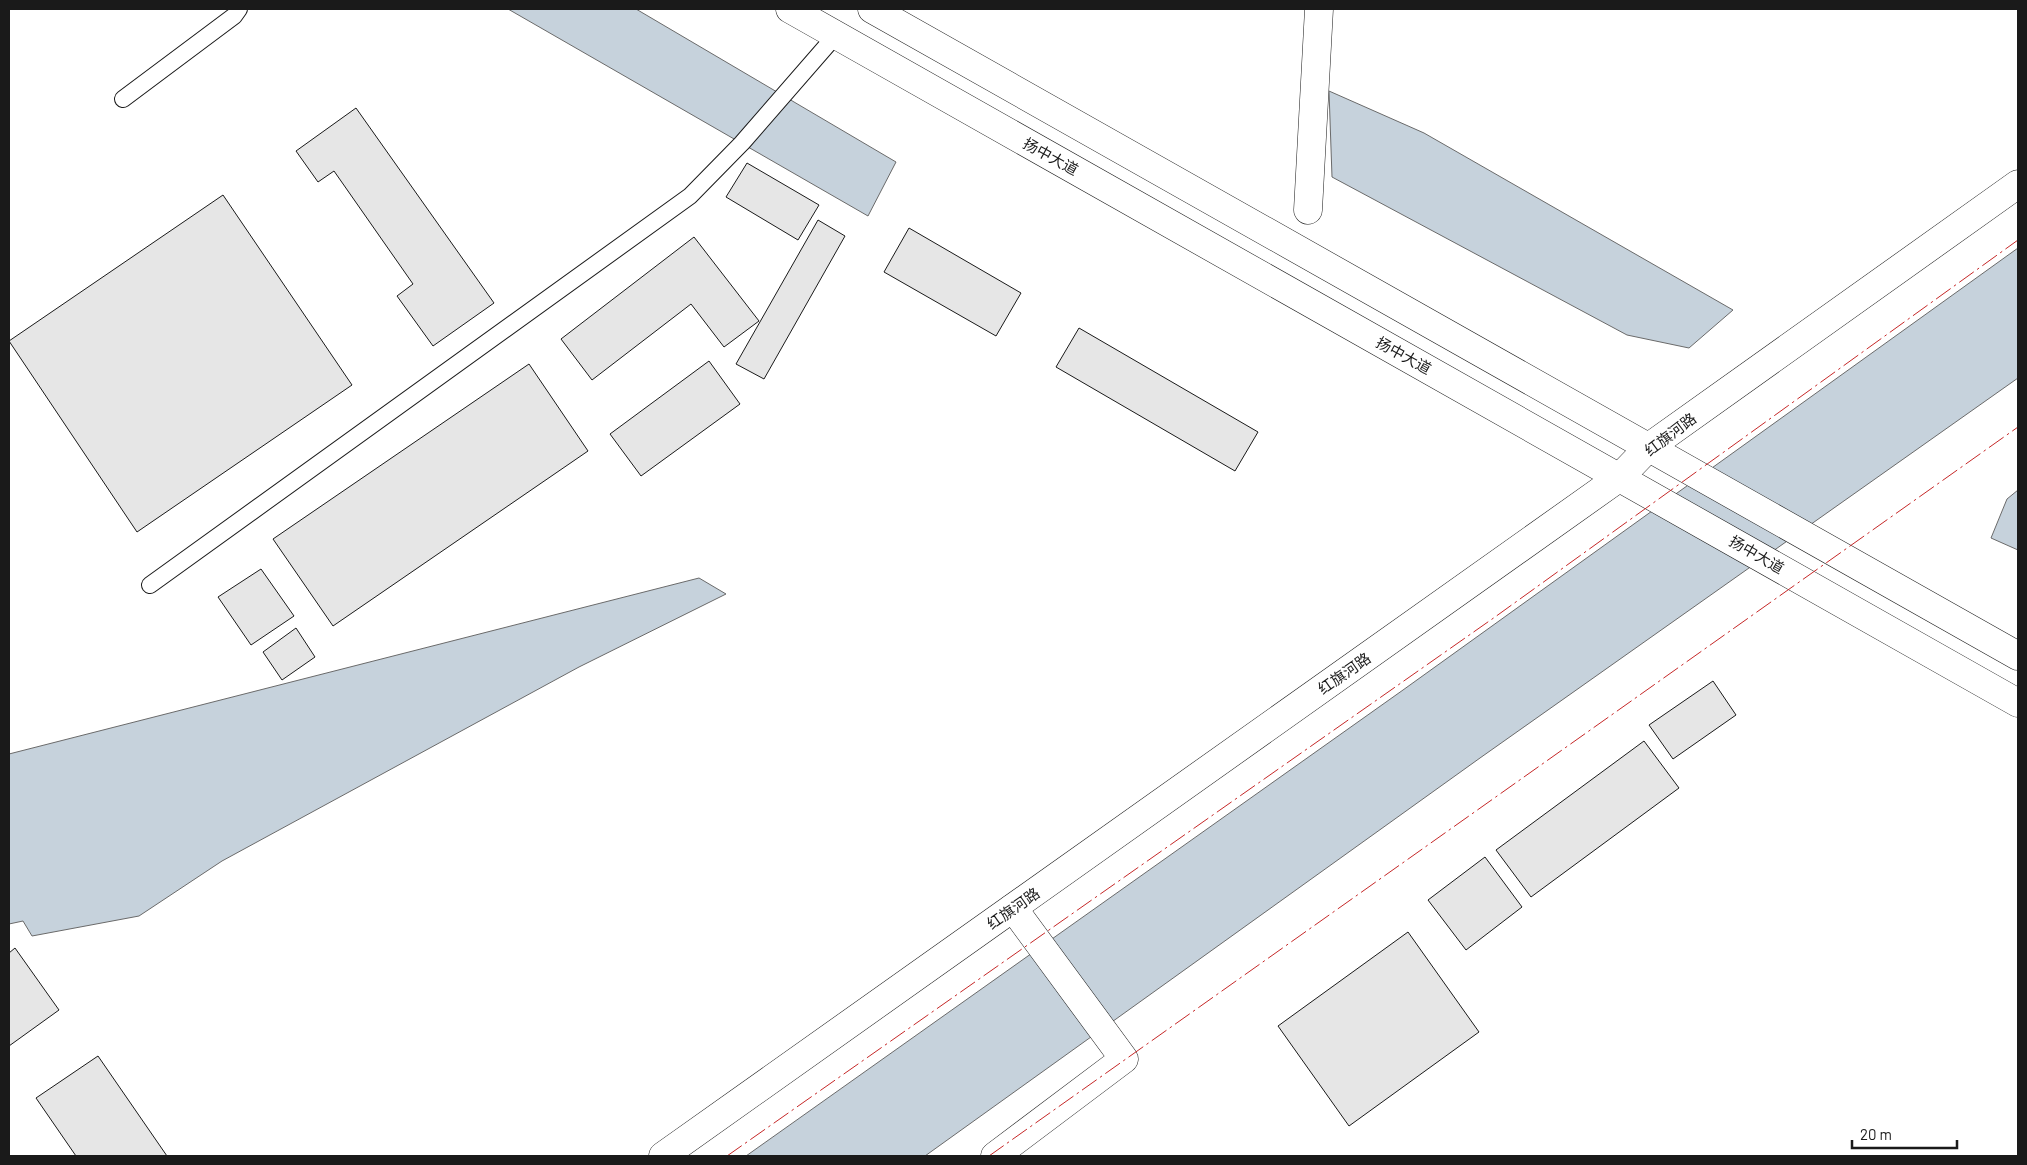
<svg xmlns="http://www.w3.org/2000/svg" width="2027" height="1165" font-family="Barlow,'Noto Sans SC',sans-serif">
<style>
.water{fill:#c6d2dc;stroke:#6a6a6a}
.building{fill:#e6e6e6;stroke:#1a1a1a}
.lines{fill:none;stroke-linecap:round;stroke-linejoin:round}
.lane-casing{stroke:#1a1a1a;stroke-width:18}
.street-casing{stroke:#1a1a1a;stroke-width:29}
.secondary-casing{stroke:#1a1a1a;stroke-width:29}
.primary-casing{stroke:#1a1a1a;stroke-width:29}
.lane{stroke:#fff;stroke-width:16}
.street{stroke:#fff;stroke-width:28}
.secondary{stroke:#fff;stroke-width:28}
.primary{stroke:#fff;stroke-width:28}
.power{stroke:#c62828;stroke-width:1;stroke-dasharray:18 4 2.5 4;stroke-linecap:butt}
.labels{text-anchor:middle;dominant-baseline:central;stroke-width:4;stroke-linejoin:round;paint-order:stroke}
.street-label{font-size:15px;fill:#1a1a1a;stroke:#fff}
</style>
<rect width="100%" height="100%" fill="#fff"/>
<path class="water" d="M508,9H636L896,162L868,216Z
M1329,91L1424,133L1733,310L1689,348L1627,335L1332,177Z
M2018,248V378L1480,758L925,1156H746L1403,690Z
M2018,490V550L1991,538L2007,499Z
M699,578L726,594L579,667L222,861L139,916L32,936L23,921L9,924V754Z"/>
<path class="building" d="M356,108L494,303L433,346L397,296L413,284L334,171L318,182L296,151Z
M747,163L819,205L798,240L726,197Z
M223,195L352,385L137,532L9,341Z
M818,220L845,236L764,379L736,364Z
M909,228L1021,293L996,336L884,272Z
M694,237L759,321L724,347L691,304L592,380L561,339Z
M1079,328L1258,432L1235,471L1056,367Z
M709,361L740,404L641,476L610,434Z
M529,364L588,451L333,626L273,539Z
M261,569L294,616L251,645L218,597Z
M296,628L315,657L282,680L263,652Z
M1713,681L1736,715L1673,759L1649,725Z
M1644,741L1679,788L1531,897L1496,850Z
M1485,857L1522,907L1466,950L1428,900Z
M1408,932L1479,1032L1349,1126L1278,1026Z
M15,948L59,1010L9,1046V953Z
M98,1056L167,1156H76L36,1098Z"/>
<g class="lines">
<defs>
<path id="lane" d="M123,99L234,16L239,9
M150,585L690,196L742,143L836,35"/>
<path id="street" d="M1308,210L1319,9
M995,1156L1124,1059L1013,908"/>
<path id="secondary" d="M663,1156L1620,477L1649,447L2018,184"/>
<path id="primary" d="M790,9L2018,703
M872,9L2018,656"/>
</defs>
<use href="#lane" class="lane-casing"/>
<use href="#street" class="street-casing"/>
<use href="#secondary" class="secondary-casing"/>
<use href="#primary" class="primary-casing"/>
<use href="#lane" class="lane"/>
<use href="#street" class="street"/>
<use href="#secondary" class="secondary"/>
<use href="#primary" class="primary"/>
<path class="power" d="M727,1156L1495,617L2018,240
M989,1156L2018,427"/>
</g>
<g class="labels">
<g class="street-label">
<text transform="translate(1051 156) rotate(29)">扬中大道</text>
<text transform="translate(1404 355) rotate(29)">扬中大道</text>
<text transform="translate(1670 434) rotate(-37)">红旗河路</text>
<text transform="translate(1757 554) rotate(30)">扬中大道</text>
<text transform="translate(1344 673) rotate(-35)">红旗河路</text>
<text transform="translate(1013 908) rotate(-35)">红旗河路</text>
</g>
</g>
<rect width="2027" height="1165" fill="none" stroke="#1a1a1a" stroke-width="20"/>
<path d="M1852 1140v8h105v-8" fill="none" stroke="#1a1a1a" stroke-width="2.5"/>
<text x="1860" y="1140" font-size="15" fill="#1a1a1a" stroke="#ffffff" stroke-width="4" paint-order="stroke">20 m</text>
</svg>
